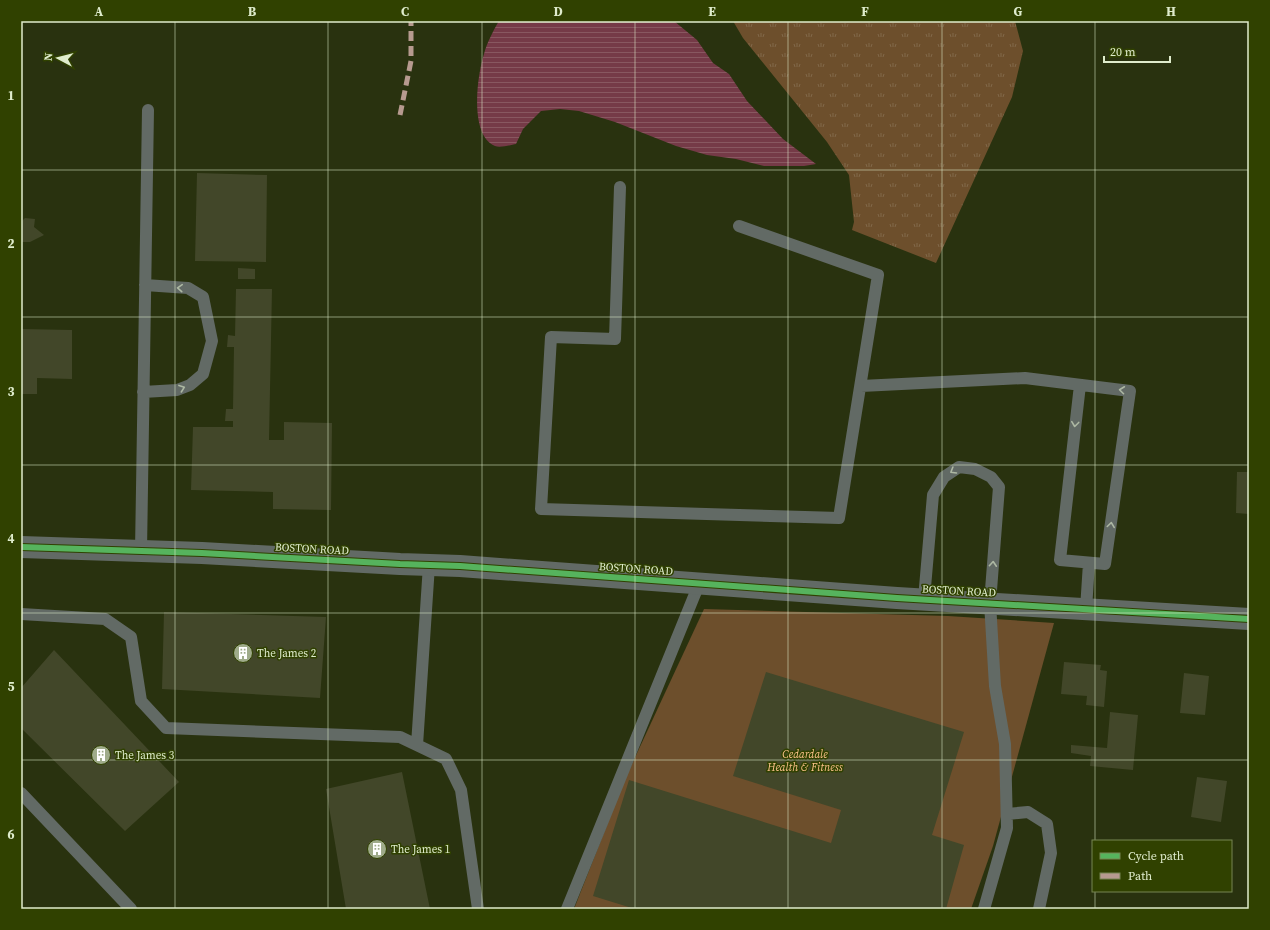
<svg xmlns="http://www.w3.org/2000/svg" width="1270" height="930" font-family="'Source Serif 4',serif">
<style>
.grass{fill:url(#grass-tufts)}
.park{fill:#6d4f2c}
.water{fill:url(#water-rules)}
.building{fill:#424729}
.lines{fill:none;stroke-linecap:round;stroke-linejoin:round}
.service{stroke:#626a65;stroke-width:12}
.tertiary{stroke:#626a65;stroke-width:22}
.quiet{stroke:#b69a8f;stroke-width:5;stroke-dasharray:10 5;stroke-linecap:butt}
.cycleway-casing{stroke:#304100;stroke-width:8}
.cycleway{stroke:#56b35d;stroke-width:6}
.oneway{stroke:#adb8a3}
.grid{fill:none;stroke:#dfeccc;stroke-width:1;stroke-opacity:0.55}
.labels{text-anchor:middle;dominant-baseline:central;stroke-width:3;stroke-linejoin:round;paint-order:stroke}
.street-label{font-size:11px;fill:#dfeccc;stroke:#304100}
.poi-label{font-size:11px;fill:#dfeccc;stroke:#304100;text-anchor:start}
.park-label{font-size:11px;font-style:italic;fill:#fcc28b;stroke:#304100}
.neatline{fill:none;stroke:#dfeccc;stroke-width:1.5}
.grid-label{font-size:13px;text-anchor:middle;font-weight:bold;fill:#dfeccc}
</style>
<defs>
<pattern id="grass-tufts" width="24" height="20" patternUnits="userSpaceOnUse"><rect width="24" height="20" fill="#6d4f2c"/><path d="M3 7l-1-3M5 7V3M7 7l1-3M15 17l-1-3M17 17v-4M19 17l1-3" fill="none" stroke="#816849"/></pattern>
<pattern id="water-rules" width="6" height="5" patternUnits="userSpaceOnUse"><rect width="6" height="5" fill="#753a47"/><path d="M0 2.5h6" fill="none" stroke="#885760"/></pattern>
</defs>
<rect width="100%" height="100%" fill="#29320f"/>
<path class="grass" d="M733,21H1015L1023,51L1012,97L936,263L852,230L854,222L849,175L827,142L743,38Z"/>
<path class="park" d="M704,609L948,616L1054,623L993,846L971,909H574L625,779Z"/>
<path class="water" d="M499,21H674L697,40L713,63L729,74L747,101L783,139L816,164L804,166H764L736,159L707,155L676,146L615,122L579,111L560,109L541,111L523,129L516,144C511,145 500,148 495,146C469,135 477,76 484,54C487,43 493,31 499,21Z"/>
<path class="building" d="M197,173L267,175L266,262L195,261Z
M25,218L35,219L34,227L44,235L30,242H21V222Z
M238,268L255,269V279H238Z
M236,289H272L269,440H284V422L332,423L331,510L273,509V492L191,490L193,427H233V421H225L226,409H233L234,347H227L228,335L235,336Z
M21,329L72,330V379L37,378V394H21Z
M1237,472H1249V514L1236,513Z
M164,612L326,617L320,698L162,689Z
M54,650L179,782L125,831L21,728V688Z
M1064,662L1101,665L1100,670L1107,671L1104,707L1086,705L1087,696L1061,694Z
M766,672L964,732L932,835L964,845L946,909H635L593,896L629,780L831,843L841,810L733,776Z
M1184,673L1209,676L1205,715L1180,713Z
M1110,712L1138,715L1133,770L1090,766L1091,756L1071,753V745L1107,748Z
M402,772L430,909H346L326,789Z
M1197,777L1227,781L1221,822L1191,817Z"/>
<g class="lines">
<path class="service" d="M620,187L615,339L551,337L541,509L839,518L878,275L739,226
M861,386L1025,378L1130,391L1105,564L1060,560L1080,385
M143,392L177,390L190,385L203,374L212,341L203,297L188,288L145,285
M141,551L148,110
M924,599L933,495L944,477L959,467L975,469L991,477L999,487L990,603L995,686L1005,744L1007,828L984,909
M1086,609L1089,563
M21,614L105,619L131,637L141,701L166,728L400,737L446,759L461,790L478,909
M417,745L429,565
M21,793L131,909
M1007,814L1028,812L1047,824L1051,853L1039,909
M567,909L699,584"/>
<path class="tertiary" d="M21,547L202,553L400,564L460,566L897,598L1249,619"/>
<path class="quiet" d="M400,115L411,61V21"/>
<defs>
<path id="cycleway" d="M21,547L202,553L400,564L460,566L897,598L1249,619"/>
</defs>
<use href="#cycleway" class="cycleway-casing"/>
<use href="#cycleway" class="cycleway"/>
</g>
<defs><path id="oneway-chevron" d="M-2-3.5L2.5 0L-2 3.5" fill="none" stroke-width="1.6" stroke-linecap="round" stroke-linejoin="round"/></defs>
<g class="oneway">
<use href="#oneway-chevron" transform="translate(180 288) rotate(-176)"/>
<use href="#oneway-chevron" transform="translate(182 388) rotate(-20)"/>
<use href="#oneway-chevron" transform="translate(1122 390) rotate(-173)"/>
<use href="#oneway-chevron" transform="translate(1075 424) rotate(97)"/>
<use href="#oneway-chevron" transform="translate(953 471) rotate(149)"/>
<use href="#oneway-chevron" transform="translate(1111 525) rotate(-82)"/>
<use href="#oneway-chevron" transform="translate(993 564) rotate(-86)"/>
</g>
<path class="grid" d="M175,21V909M328,21V909M482,21V909M635,21V909M788,21V909M942,21V909M1095,21V841M21,170H1249M21,317H1249M21,465H1249M21,613H1249M21,760H1249M1095,891V909"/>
<defs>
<symbol id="building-disc" viewBox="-11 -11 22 22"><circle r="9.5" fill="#9fab8a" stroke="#304100"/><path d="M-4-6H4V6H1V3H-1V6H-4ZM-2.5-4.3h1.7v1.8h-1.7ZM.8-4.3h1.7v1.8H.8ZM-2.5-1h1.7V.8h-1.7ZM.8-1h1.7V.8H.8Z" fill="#fff"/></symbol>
</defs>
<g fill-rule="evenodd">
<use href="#building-disc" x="232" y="642" width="22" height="22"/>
<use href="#building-disc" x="90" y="744" width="22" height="22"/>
<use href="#building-disc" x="366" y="838" width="22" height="22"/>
</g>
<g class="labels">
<g class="street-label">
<text transform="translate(312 549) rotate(3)">BOSTON ROAD</text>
<text transform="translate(636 569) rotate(4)">BOSTON ROAD</text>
<text transform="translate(959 591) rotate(3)">BOSTON ROAD</text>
</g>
<g class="poi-label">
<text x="257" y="653">The James 2</text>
<text x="115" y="755">The James 3</text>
<text x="391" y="849">The James 1</text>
</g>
<g class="park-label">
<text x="805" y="754">Cedardale<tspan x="805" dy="13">Health &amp; Fitness</tspan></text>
</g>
</g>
<rect width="1270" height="930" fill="none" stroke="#304100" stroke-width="44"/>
<rect x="1092" y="840" width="140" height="52" fill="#304100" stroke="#768552"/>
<rect x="1100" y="853" width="20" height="6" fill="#56b35d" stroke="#768552"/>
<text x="1128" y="860" font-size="12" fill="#dfeccc">Cycle path</text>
<rect x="1100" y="873" width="20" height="6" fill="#b69a8f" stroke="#768552"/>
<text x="1128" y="880" font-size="12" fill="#dfeccc">Path</text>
<g transform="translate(58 58) rotate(277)" stroke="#304100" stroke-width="3" paint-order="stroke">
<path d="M0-3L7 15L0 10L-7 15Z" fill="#dfeccc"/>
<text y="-6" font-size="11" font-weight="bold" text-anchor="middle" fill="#dfeccc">N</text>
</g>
<path d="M1104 56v6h66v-6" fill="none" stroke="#dfeccc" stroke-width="2"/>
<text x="1110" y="56" font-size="12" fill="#dfeccc" stroke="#304100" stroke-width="3" paint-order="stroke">20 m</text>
<rect x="22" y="22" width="1226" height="886" class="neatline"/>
<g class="grid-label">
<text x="99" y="16">A</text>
<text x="252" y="16">B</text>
<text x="405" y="16">C</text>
<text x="558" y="16">D</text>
<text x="712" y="16">E</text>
<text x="865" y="16">F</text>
<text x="1018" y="16">G</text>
<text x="1171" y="16">H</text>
<text x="11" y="100">1</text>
<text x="11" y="248">2</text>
<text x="11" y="396">3</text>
<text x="11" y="543">4</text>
<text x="11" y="691">5</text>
<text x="11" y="839">6</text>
</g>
</svg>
